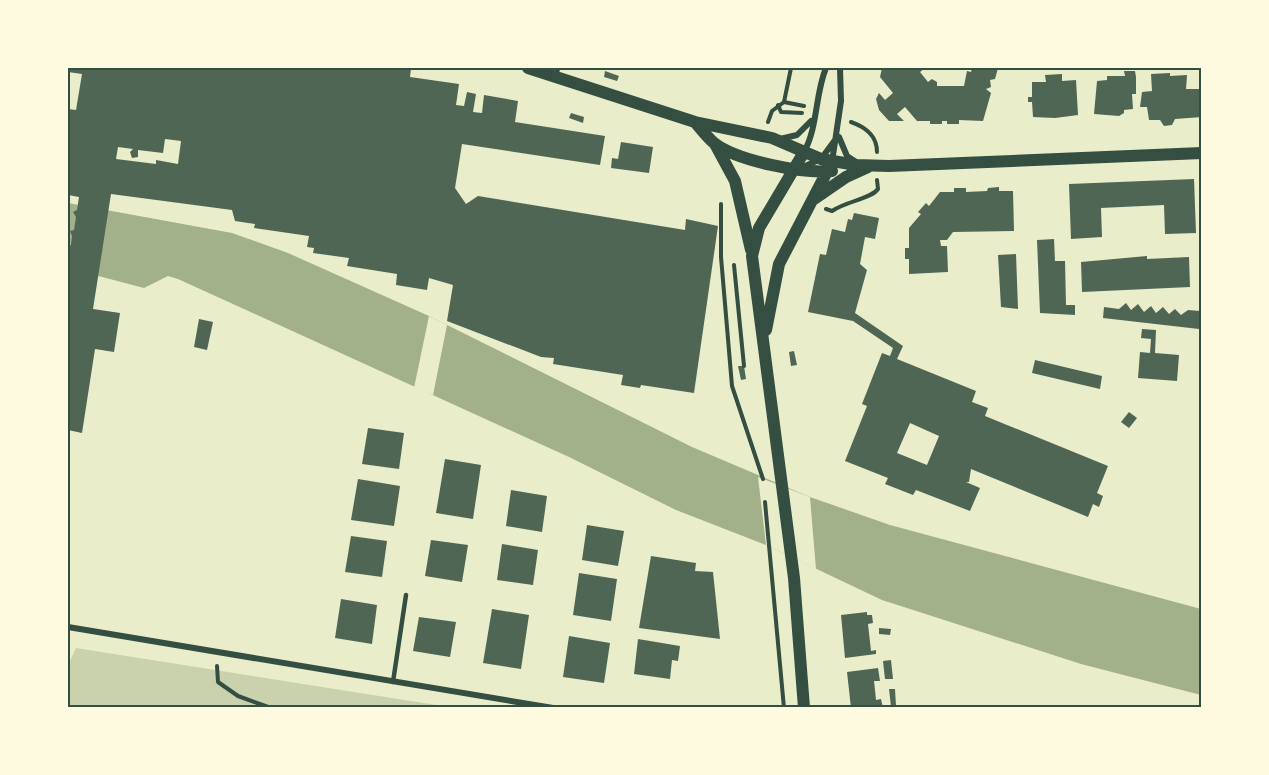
<svg xmlns="http://www.w3.org/2000/svg" width="1269" height="775" font-family="Montserrat,sans-serif">
<style>
.green{fill:#cad2ad}
.water{fill:#a3b18a}
.pier{fill:#e9edc9}
.building{fill:#4f6655;fill-rule:evenodd}
.lines{fill:none;stroke-linecap:round;stroke-linejoin:round}
.path{stroke:#344e41;stroke-width:4}
.service{stroke:#344e41;stroke-width:4.5}
.minor{stroke:#344e41;stroke-width:6}
.secondary{stroke:#344e41;stroke-width:12}
.neatline{fill:none;stroke:#344e41;stroke-width:2}
</style>
<rect width="100%" height="100%" fill="#e9edc9"/>
<path class="green" d="M76,648L449,707L68,708V665Z"/>
<path class="water" d="M68,203L232,233L288,253L429,316L692,447L810,497L890,525L1201,609V695L1081,664L882,600L766,545L676,510L569,457L178,279L168,276L144,288L68,268Z"/>
<path class="pier" d="M429,316L447,325L433,395L414,388Z
M758,477L810,497L816,569L766,545Z"/>
<path class="building" d="M68,68H411L410,77L459,84L456,105L464,106L467,92L476,94L473,112L482,113L484,95L518,101L515,122L605,136L600,165L462,144L455,188L466,204L478,196L685,230L686,219L718,226L694,393L641,385L640,388L621,385L623,375L553,364L554,358L541,357L447,321L453,285L429,278L427,290L396,285L397,274L347,266L349,258L313,253L314,248L307,247L309,236L254,228L255,224L235,221L232,210L111,194L93,309L120,313L114,352L95,349L82,433L68,430V265L70,252L68,247L71,245L72,236L70,231L74,230L76,217L73,212L77,210L79,197L68,195V109L76,110L82,74L68,72ZM165,139L181,141L178,164L156,160V164L116,159L118,147L133,149L130,152L132,158L138,157V150L163,153Z
M882,68H925L920,72L928,82L932,79L937,82V86H964L967,71L971,72L972,68H998L995,79L990,80L991,87L986,89L991,93L983,121L959,120V124H947V121H942V124H930V121H917L905,107L897,114L904,121H889L879,110L876,99L879,93L885,100L893,93L880,77Z
M605,71L619,76L617,81L604,77Z
M1124,71H1135L1136,77V94H1132L1133,109L1124,110V113L1119,116L1094,114L1097,81L1107,80V76H1125Z
M1170,73V76L1187,75L1186,89H1202V117L1175,119L1172,125L1164,126L1160,120H1149L1147,107H1140L1142,92L1152,91L1151,74Z
M1062,74V81L1076,80L1078,115L1055,118L1033,117L1032,102H1028V97H1032V82H1046L1045,75Z
M571,113L584,117L583,123L569,118Z
M621,142L653,147L649,173L611,168L612,158L618,159Z
M1194,179L1196,233L1165,234L1164,205L1101,208L1102,237L1071,239L1069,184Z
M999,187V191H1013L1014,231L953,232L947,240H940L941,246H947L948,272L909,274V259H905V248H909V228L921,214L918,212L926,203L929,206L940,192H954V188H966V192L987,191L988,188Z
M854,213L879,218L875,239L865,237L860,264L867,270L855,313L903,346L897,359L976,391L972,402L988,408L985,416L1108,466L1097,493L1103,496L1099,507L1093,504L1088,517L971,469L969,482H966L980,488L970,511L916,490L913,495L885,484L888,478L845,461L867,406L862,404L882,353L890,356L893,348L853,321L808,312L820,254L826,255L832,229L845,232L848,219L852,220ZM910,423L939,436L927,465L897,453Z
M1054,239L1055,261H1065L1066,305H1075V315L1040,313L1037,240Z
M1016,254L1018,309L1001,307L998,255Z
M1147,256V259L1189,257L1190,287L1082,292L1081,262Z
M1126,303L1131,310L1138,304L1144,312L1151,306L1156,313L1163,307L1169,314L1175,309L1181,315L1188,310L1200,311L1199,329L1103,318L1104,307L1119,309Z
M199,319L213,322L207,350L194,347Z
M1142,329L1156,330L1155,353L1179,355L1177,381L1138,378L1140,352L1150,353L1151,339L1141,338Z
M794,351L797,365L791,366L789,352Z
M1035,360L1102,376L1100,389L1032,373Z
M738,366H744L746,379L741,380Z
M1129,412L1137,418L1129,428L1121,422Z
M368,428L404,433L399,469L362,464Z
M445,459L481,465L473,519L436,513Z
M358,479L400,486L394,526L351,520Z
M511,490L547,496L542,532L506,526Z
M587,525L624,531L618,566L582,560Z
M351,536L387,541L382,577L345,572Z
M431,540L468,545L462,582L425,576Z
M502,544L538,550L533,585L497,580Z
M651,556L696,563L695,571L713,572L720,639L639,628Z
M579,573L617,579L611,621L573,615Z
M341,599L377,605L372,644L335,638Z
M492,609L529,615L521,669L483,663Z
M867,612V615H872L873,623L868,624L871,651L876,650V654L845,658L841,615Z
M419,617L456,622L450,657L413,651Z
M879,628L891,629L890,635L879,634Z
M569,636L610,643L604,683L563,677Z
M638,639L680,646L678,661L672,660L670,679L634,674Z
M891,660L893,679H885L883,661Z
M878,668L880,681H874L875,690L876,700L881,699L883,708H851L847,672Z
M889,689H895L896,706L891,707Z"/>
<g class="lines">
<path class="path" d="M784,102L804,106
M778,105L781,112L802,113
M768,122L772,111L784,102L791,68
M851,122C865,127 877,135 877,152
M721,204V257L732,386L763,479
M826,209L832,211C846,201 871,199 878,189L877,180
M734,265L744,366
M765,502L784,708
M217,666L218,682L238,696L271,708"/>
<path class="service" d="M556,76L558,68
M393,682L406,595"/>
<path class="minor" d="M839,137L847,156L856,162
M780,139L797,135L811,121
M804,152C818,127 815,94 826,68
M832,162L841,101L840,68
M803,167L821,159L835,140
M68,627L553,708"/>
<path class="secondary" d="M528,68L695,122L772,138L821,159L856,165L889,166L1202,153
M695,122C701,129 707,137 714,143C737,161 804,174 832,171
M715,144L735,181L751,250
M804,152L759,228L752,256L794,578L804,708
M814,199L846,177L868,167
M766,330L779,264L832,162"/>
</g>
<rect width="1269" height="775" fill="none" stroke="#fefae0" stroke-width="138"/>
<rect x="69" y="69" width="1131" height="637" class="neatline"/>
</svg>
